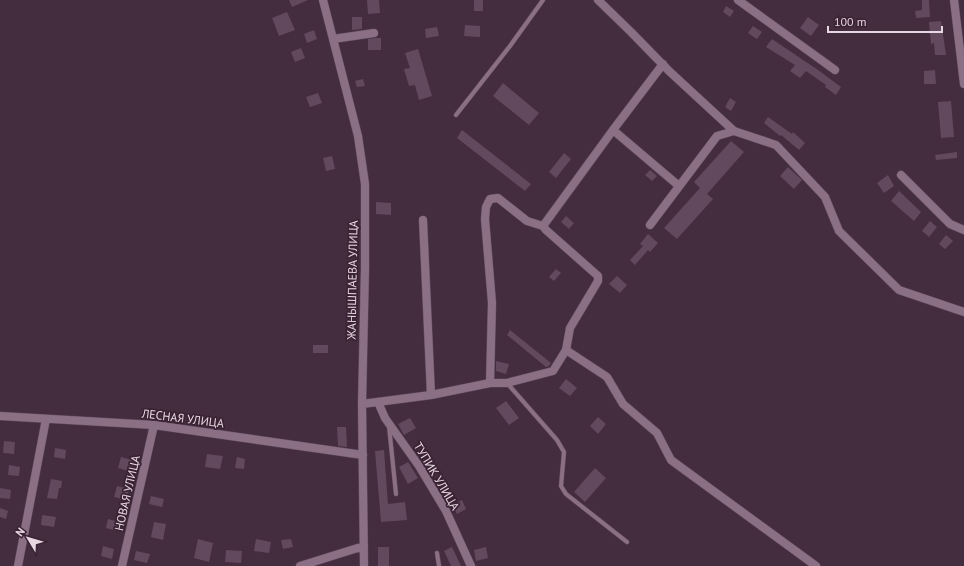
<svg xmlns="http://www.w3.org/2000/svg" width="964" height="566" font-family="'PT Sans',sans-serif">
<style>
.building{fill:#63495d}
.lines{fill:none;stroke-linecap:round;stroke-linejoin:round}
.lane-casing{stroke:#5f4b5a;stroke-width:5}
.street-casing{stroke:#5f4b5a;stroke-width:9}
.lane{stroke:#8b6f84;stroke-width:4}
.street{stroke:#8b6f84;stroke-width:8}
.labels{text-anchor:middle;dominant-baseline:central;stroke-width:3.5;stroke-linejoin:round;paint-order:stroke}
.street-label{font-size:12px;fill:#e7d7e2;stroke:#3a2334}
</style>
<rect width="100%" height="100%" fill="#442d3f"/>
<path class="building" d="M289,0H308L292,7Z
M367,0H379L380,13L368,14Z
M474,0H483V11H474Z
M922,0H929L930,17L916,18L915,11L922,10Z
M726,6L734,11L730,17L723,12Z
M287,12L295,30L279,36L272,18Z
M352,17H362V29L352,30Z
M808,17L819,25L811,36L800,28Z
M941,21L946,55H935L934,43L931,44L929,22Z
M465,25L480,26V37L464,36Z
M753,26L762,32L757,39L748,33Z
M437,27L439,36L426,38L425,29Z
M314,30L317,39L307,43L304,34Z
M375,38H381V50H368V39Z
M772,39L818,70L841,87L836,95L825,87L826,85L806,71L800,78L790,71L795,65L766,47Z
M301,48L305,58L295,62L291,52Z
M418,49L432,96L419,100L415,85L409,86L404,69L410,68L405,53Z
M935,70L936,84H924V71Z
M363,79L365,86L357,87L355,81Z
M503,83L539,113L529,125L493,96Z
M318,93L322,103L310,107L306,97Z
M730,98L736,102L731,111L725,107Z
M951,101L954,137L941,138L938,102Z
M768,117L792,134L793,132L805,143L799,150L781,135L780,136L764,123Z
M462,130L531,184L525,191L457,138Z
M731,141L744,152L707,194L713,199L677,239L664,228L700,188L694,182Z
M957,152V158L936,160L935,155Z
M564,153L571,159L556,178L549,172Z
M332,156L335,169L326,171L323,158Z
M788,167L802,180L794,189L780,176Z
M650,170L657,176L652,181L645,175Z
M888,175L894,186L884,193L877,183Z
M899,191L921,212L914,221L891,201Z
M376,202L391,203V215L376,214Z
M566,216L574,223L569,229L561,222Z
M930,221L937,227L929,237L922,231Z
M648,234L658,243L650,252L648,250L635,265L630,260L643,246L640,244Z
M946,235L953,241L945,249L939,244Z
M556,269L561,273L554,281L549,277Z
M617,276L627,285L620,293L609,284Z
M510,330L551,363L549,366L546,367L507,335Z
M313,345H328V353H313Z
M496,361L509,364L506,374L496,371Z
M566,379L577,388L570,396L559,388Z
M506,401L519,418L509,425L496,408Z
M598,417L606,424L598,434L590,426Z
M410,418L416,428L404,435L398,424Z
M337,427H346L347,447L338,446Z
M4,441L15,442L14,454L3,453Z
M55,448L66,450L65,459L54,457Z
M384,450L388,504L405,502L407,520L381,522L375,451Z
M207,454L223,456L220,469L205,467Z
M121,457L135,461L132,472L118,468Z
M237,457L245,459L244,469L235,468Z
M408,462L418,478L408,484L399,467Z
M9,465L20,467L19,476L8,475Z
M595,468L606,478L585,502L574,492Z
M51,479L62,481L61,488H59L57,499L47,498Z
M117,486L129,489L126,500L114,497Z
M0,488L11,490L10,499L0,498Z
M151,496L164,499L162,507L149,504Z
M462,500L466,509L457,514L452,505Z
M0,508L8,511L6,519L0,517Z
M42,515L56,517L54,527L41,525Z
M108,519L119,522L117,531L106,528Z
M154,522L166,524L163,540L151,537Z
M198,539L213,543L209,562L194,558Z
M256,539L271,542L269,553L254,551Z
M291,539L293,547L283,549L281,540Z
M103,546L114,549L112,559L101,556Z
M378,547H389V566H378Z
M452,547L461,566H451L444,551Z
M486,547L488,558L476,561L474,550Z
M226,550L242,551L241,563L225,562Z
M136,551L150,554L147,563L134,560Z"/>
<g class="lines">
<defs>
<path id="lane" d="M456,115L510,46L543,0
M507,383L557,440L564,452L561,486L566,494L627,542
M389,426L396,494
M437,553L439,566"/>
<path id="street" d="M323,0L358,136L365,184V268L362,404L364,566
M598,0L631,32L669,71L734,131L776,145L825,197L839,231L899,290L964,312
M738,0L835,70
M954,0L964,84
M333,39L374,33
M663,64L613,130L679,186
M901,175L950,224L964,230
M423,220L431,395
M650,225L717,136L734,131
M566,350L570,328L598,281V276L546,230L543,226L613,130
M490,383L492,303L485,219L486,207L490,199L498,198L527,221L543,226
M378,402L385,418L419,466L446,511L471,566
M362,404L431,395L490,383H507L553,371L566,350L607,377L623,404L657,433L671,460L816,566
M0,416L154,425L363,455
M18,566L46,419
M122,566L154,425
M300,566L364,546"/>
</defs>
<use href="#lane" class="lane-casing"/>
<use href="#street" class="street-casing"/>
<use href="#lane" class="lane"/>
<use href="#street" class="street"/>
</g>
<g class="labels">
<g class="street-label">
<text transform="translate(352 280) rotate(-89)">ЖАНЫШПАЕВА УЛИЦА</text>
<text transform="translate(183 418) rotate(7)">ЛЕСНАЯ УЛИЦА</text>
<text transform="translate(437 476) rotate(59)">ТУПИК УЛИЦА</text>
<text transform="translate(127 493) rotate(-77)">НОВАЯ УЛИЦА</text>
</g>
</g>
<g transform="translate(28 538) rotate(308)" stroke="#3a2334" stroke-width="3" paint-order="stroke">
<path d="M0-3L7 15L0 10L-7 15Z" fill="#e7d7e2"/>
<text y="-6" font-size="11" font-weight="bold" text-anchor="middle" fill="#e7d7e2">N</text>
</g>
<path d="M828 26v6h114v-6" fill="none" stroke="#e7d7e2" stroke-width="2"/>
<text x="834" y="26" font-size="12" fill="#e7d7e2" stroke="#3a2334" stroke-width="3" paint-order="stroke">100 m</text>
</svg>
